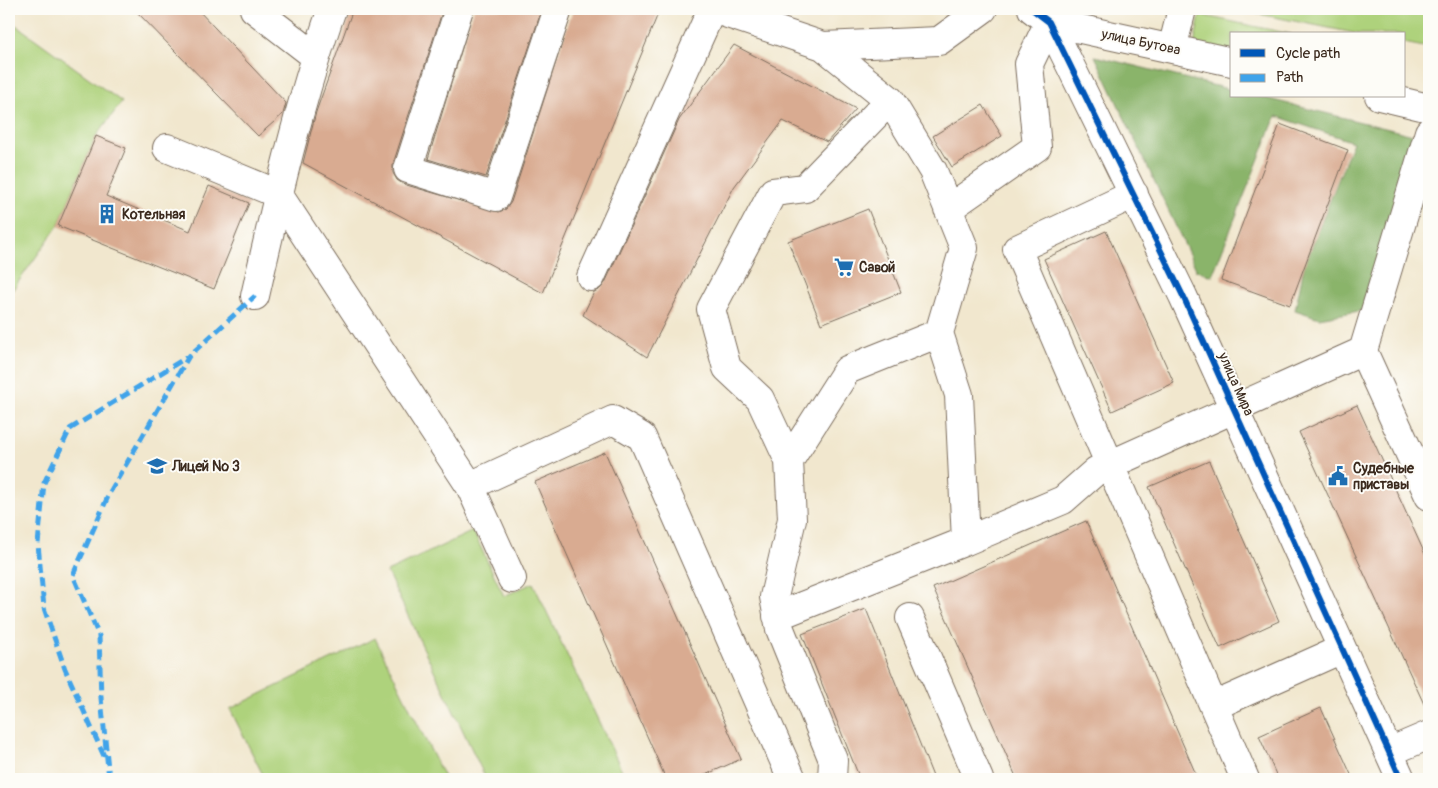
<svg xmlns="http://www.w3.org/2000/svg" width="1438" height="788" font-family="Pangolin,sans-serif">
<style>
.green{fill:#aed27b;stroke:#747e4c}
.forest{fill:#8ab46b;stroke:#626f44}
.building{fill:#d9ab91}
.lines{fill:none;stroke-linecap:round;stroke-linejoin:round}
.minor-casing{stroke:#7b6c5c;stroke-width:30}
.minor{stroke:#fff;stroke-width:28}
.quiet{stroke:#3fa3ea;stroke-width:5;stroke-dasharray:10 5;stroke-linecap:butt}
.cycleway-casing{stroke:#fdfcf7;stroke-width:9}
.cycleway{stroke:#0057b8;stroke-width:6}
.labels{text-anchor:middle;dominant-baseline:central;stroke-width:4;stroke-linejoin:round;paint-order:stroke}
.street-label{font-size:14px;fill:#3b2a1e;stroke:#fdfcf7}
.poi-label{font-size:14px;font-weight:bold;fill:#3b2a1e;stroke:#fdfcf7;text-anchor:start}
</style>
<rect width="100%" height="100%" fill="#fdfcf7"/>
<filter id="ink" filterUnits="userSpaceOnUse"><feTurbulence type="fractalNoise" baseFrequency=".02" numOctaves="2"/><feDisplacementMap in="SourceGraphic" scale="10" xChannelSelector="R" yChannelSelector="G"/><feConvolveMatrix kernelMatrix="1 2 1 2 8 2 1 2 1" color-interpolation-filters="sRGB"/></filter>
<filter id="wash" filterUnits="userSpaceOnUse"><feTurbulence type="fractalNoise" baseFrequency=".0096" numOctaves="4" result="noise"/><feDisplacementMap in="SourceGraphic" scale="20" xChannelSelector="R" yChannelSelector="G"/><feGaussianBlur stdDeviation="1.12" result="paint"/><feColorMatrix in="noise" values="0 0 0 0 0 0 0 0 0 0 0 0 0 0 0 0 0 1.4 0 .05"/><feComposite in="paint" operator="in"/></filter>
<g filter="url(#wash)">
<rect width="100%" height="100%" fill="#f1e7ce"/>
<path class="green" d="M1234,9H1429V48L1404,43V34H1359Z
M1200,15L1291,34H1232V52L1194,45Z
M9,20L122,102L96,136L58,226L9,295Z
M473,531L504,596L533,583L626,779H486L387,572Z
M375,638L445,779H265L230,709Z"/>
<path class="forest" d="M1095,56L1232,90V96H1257L1421,137L1365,310L1319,318L1295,310L1304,267L1353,142L1276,116L1212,276L1197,271Z"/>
<g id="blocks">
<path class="building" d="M134,9H197L286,103L283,114L258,136Z
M353,9H443L393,164V173L397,180L403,184L499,212L506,209L511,202L573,9H660L543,293L303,163L316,112Z
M474,9H542L486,177L428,159Z
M734,45L856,109L827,142L783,121L734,187L647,357L583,315L594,292L600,289L605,283L679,120Z
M983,105L1002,136L952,167L933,136Z
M1280,124L1348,150L1290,305L1221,280Z
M96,136L126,148L106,196L190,231L209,186L249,203L214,289L58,226Z
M868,209L901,292L821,324L788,241Z
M1106,231L1174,383L1112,411L1044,259Z
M1357,405L1429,563V715L1299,432Z
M605,452L741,759L696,779H666L535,482Z
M1209,461L1279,621L1220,648L1149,487Z
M1086,521L1198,779H1017L933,588Z
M866,609L934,779H860L802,634Z
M1321,708L1353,779H1278L1259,736Z"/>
</g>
</g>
<g filter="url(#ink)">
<use href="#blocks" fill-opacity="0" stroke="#7b6c5c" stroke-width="1"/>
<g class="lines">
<defs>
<path id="minor" d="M254,9L315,56
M459,9L408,169L496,197L558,9
M713,9L823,46L890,100L933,171L964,248L939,333L847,370L789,461
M1032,9L1049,22L1183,296L1401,779
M1049,22L1232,62
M823,46L939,41L983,9
M1172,49L1182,9
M1379,96L1429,108
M167,148L278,194L470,486L512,579
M1134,194L1017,249L1245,779
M948,209L1037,147L1029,64L1049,22
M591,277L712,9
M255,296C277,199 299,103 332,9
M939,333L959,395L966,541
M1363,351L1429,496
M470,486L613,420L642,437L792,779
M777,616L966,541L1063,500L1096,471L1363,351L1429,132
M910,618L979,779
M1214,706L1342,649
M1389,752L1429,735
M832,779L833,760L780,629L774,597L792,519L789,461L760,399L727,368L711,309L773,192L805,188L890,100"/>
</defs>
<use href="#minor" class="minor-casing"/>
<use href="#minor" class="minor"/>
<path class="quiet" d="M104,756L65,669L44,608L38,544L44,483L70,429L187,357
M109,779L101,698L99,636L73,575L110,492L189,356L255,296"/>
<defs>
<path id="cycleway" d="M1032,9L1049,22L1183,296L1401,779"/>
</defs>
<use href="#cycleway" class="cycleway-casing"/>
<use href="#cycleway" class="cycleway"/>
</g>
</g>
<defs>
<symbol id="building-bare" viewBox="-9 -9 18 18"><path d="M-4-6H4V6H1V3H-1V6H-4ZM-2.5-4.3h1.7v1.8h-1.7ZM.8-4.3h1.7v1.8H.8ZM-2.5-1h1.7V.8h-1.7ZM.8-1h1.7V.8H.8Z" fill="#1f6fb2" stroke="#fdfcf7" stroke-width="2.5" paint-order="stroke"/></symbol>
<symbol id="supermarket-bare" viewBox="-9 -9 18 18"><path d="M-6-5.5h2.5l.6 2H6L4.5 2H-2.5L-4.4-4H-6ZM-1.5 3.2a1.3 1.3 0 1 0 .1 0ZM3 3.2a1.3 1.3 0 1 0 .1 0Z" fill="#1f6fb2" stroke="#fdfcf7" stroke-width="2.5" paint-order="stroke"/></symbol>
<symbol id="school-bare" viewBox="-9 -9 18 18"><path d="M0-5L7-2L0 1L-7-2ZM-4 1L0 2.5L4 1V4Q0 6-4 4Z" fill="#1f6fb2" stroke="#fdfcf7" stroke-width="2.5" paint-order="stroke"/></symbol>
<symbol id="civic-bare" viewBox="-9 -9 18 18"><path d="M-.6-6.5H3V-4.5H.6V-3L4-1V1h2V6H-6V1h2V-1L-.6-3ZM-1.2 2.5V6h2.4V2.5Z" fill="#1f6fb2" stroke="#fdfcf7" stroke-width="2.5" paint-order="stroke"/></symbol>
</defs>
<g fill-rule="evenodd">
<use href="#building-bare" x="93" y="200" width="28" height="28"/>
<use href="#supermarket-bare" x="830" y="253" width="28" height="28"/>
<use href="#school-bare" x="143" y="452" width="28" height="28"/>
<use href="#civic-bare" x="1324" y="462" width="28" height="28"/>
</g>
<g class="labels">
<g class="street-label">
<text transform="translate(1141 42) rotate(12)">улица Бутова</text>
<text transform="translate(1236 384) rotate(66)">улица Мира</text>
</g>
<g class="poi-label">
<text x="122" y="214">Котельная</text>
<text x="859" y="267">Савой</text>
<text x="172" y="466">Лицей № 3</text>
<text x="1353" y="468">Судебные<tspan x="1353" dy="16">приставы</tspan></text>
</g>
</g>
<rect width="1438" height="788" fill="none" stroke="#fdfcf7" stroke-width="30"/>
<rect x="1230" y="32" width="175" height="65" fill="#fdfcf7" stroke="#afa8a0"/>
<rect x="1240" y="49" width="25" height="8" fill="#0057b8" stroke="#afa8a0"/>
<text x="1276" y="58" font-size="15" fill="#3b2a1e">Cycle path</text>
<rect x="1240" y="74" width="25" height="8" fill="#3fa3ea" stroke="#afa8a0"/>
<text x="1276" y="82" font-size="15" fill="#3b2a1e">Path</text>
</svg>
